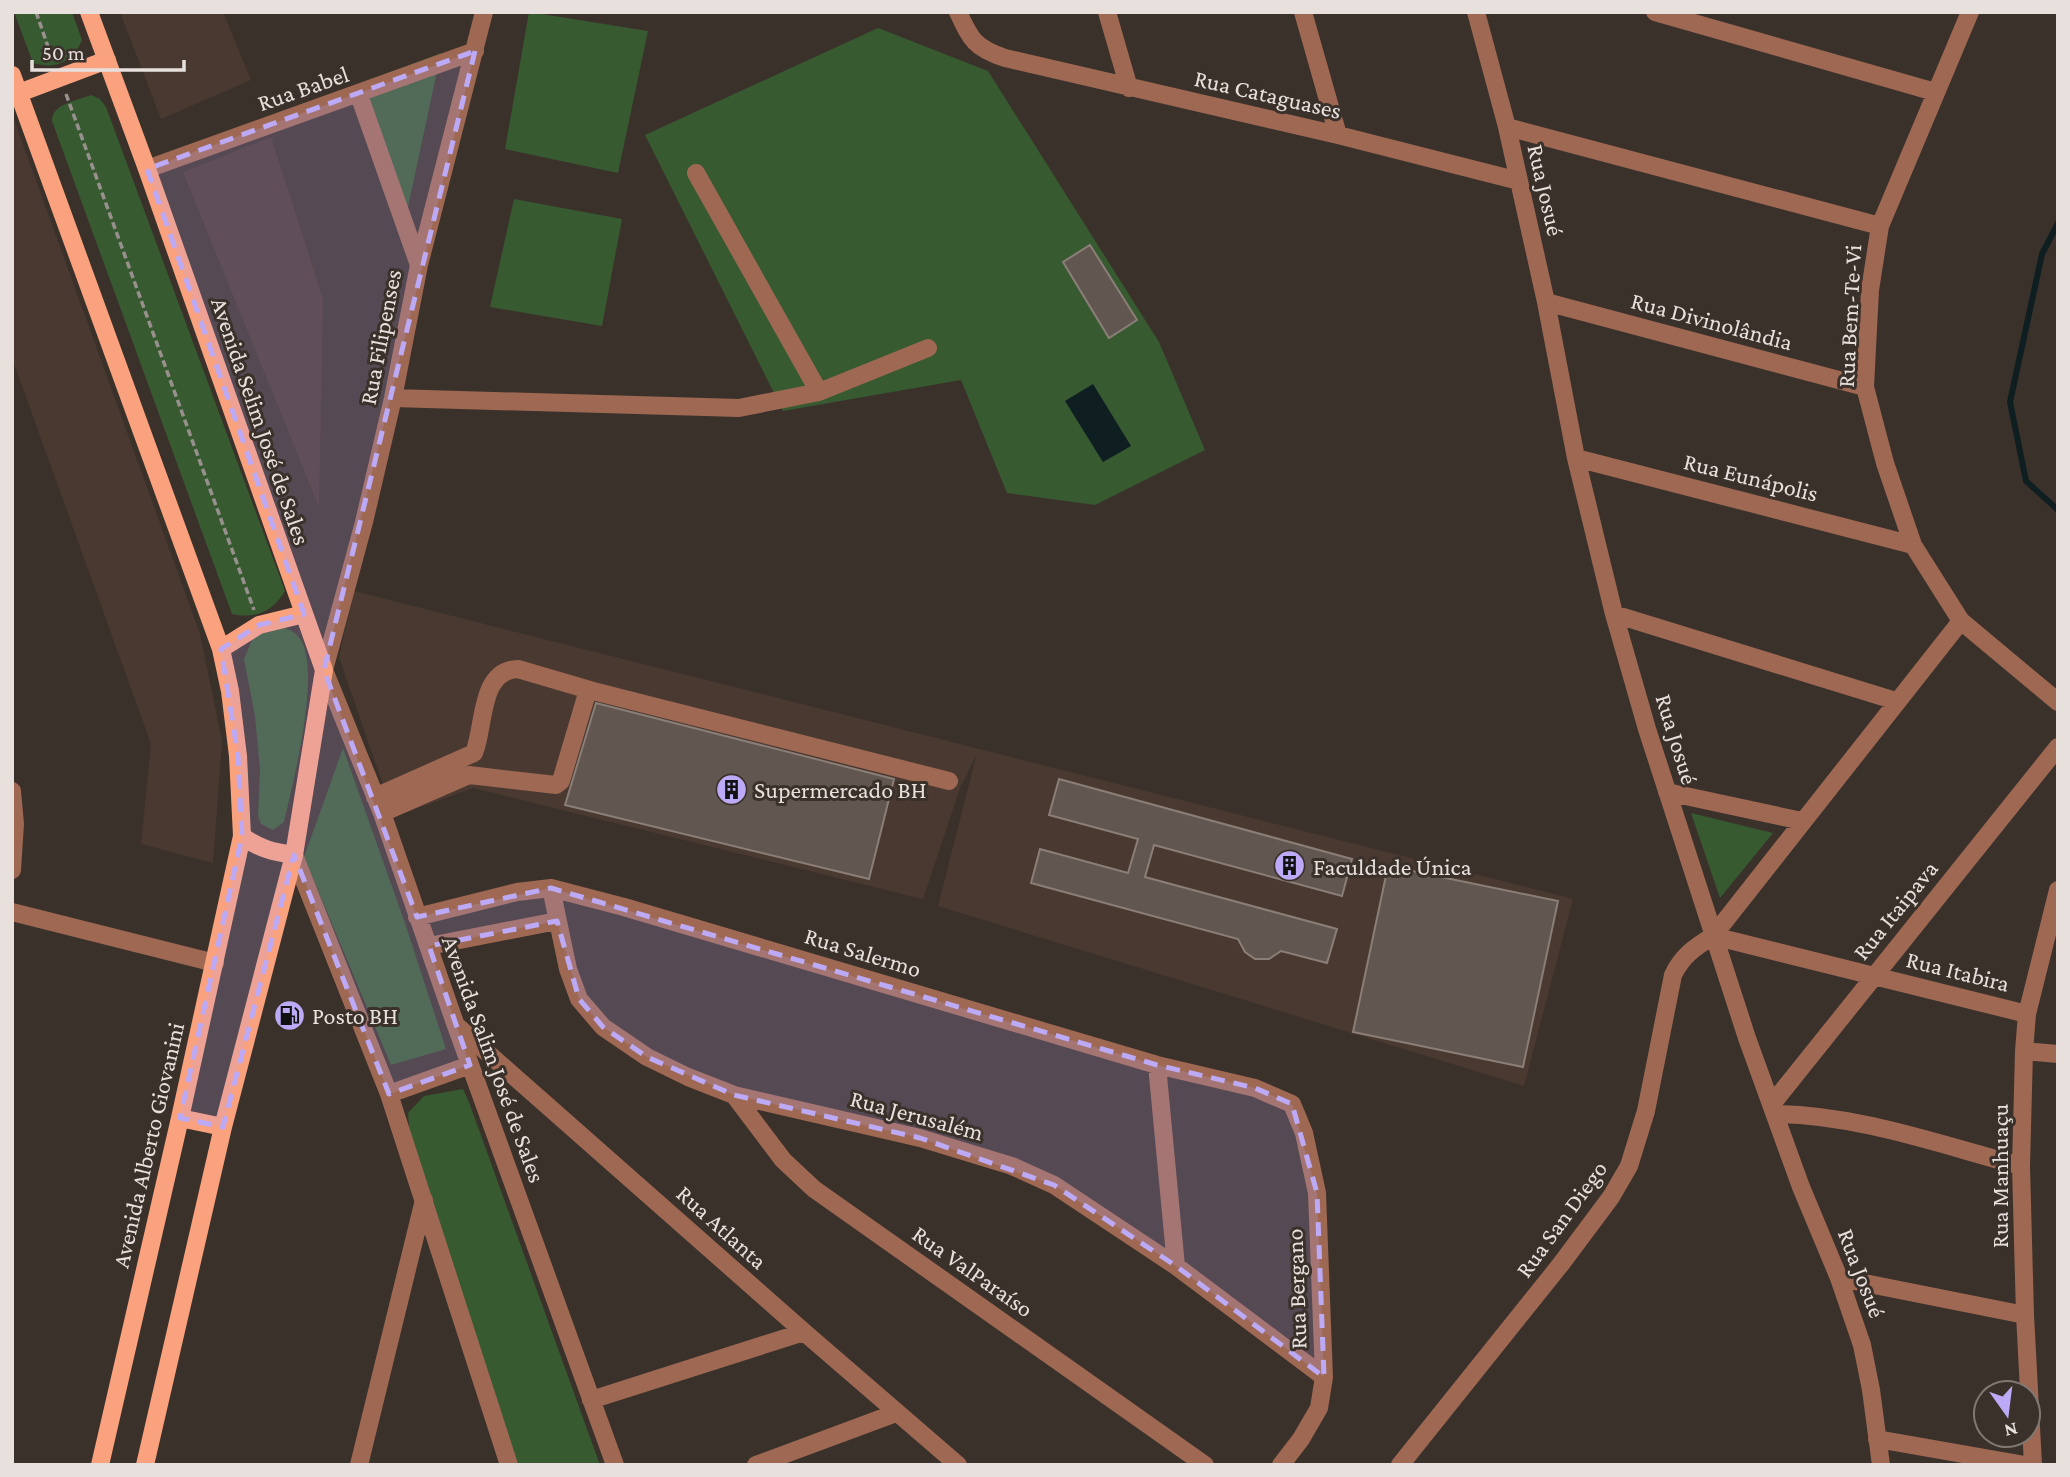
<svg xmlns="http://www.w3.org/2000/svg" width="2070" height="1477" font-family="'Crimson Pro',serif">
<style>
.built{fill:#493931}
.green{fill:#375a31}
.water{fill:#0e1e21}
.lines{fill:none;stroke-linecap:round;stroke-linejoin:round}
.stream{stroke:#0e1e21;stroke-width:6}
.building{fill:#625750;stroke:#8a7e77;stroke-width:2}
.path{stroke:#98908c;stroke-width:3.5;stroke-dasharray:7 3.5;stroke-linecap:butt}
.minor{stroke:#9e6853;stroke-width:18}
.major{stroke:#faa17e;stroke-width:18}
.marked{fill:#bcaaf6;fill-opacity:0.2;stroke:#bcaaf6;stroke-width:5;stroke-dasharray:14 9;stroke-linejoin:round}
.labels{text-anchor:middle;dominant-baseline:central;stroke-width:6;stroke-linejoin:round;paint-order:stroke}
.street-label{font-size:24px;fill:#e7e0dd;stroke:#3b312b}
.poi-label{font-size:24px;fill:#e7e0dd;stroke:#3b312b;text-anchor:start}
</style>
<rect width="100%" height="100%" fill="#3b312b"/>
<path class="built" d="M120,12H223L251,80L161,119Z
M12,114L200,634L222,741L213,863L141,844L151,744L12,358Z
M271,137L323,299L319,507L183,172Z
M354,591L1573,899L1524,1086L938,906L977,753L960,788L923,899L473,788L394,817L339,657Z"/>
<path class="green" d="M14,12H72L82,40C73,62 56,70 33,63Z
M529,12L648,31L618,173L505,149Z
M878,28L988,71L1159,342L1205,450L1095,505L1007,493L961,380L783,411L645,135Z
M441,53L405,221L362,83Z
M91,95L100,99L106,107L285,591C272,612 256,619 232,614L52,121C52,103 77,101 91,95Z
M514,199L622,219L602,326L490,307Z
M278,627C288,628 295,631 301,640C321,674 293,783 284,822L273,830L261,824L258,816L260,770L255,716L244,659L252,640L260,633Z
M343,748L405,923L446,1049L391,1065L304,857Z
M1691,813L1773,833L1720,898Z
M463,1089L470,1105L600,1465H518L410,1137L408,1113L424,1096Z"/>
<path class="water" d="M1093,384L1131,446L1103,462L1065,401Z"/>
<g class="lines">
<path class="stream" d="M2058,223L2042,254L2010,402L2026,481L2058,510"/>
</g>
<path class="building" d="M1090,245L1137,320L1109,338L1063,262Z
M596,703L894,779L869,879L565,805Z
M1059,779L1352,859L1342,896L1154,845L1145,877L1337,929L1327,963L1281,951L1269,959H1255L1245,952L1238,939L1031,883L1040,849L1128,873L1138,839L1049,815Z
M1388,866L1558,901L1523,1067L1353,1032Z"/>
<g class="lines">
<path class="path" d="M36,12L53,61
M66,94L254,610"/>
<path class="minor" d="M484,12L419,265L393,398L364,522L324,670L382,813L455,1023L615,1465
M958,12C971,40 975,48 1005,58L1338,135L1519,181
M1107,12L1129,88
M1303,12L1338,135
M1476,12L1507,127L1546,302L1576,458L1614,614L1647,729L1747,1038L1801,1187L1839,1278L1862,1345L1871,1390L1881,1465
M1655,12L1935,92
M1970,12L1880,226L1870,290L1865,387L1885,463L1913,545L1961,621L2058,702
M359,95L419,265
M1507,127L1880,226
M147,169L475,51
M696,173L819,392
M1546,302L1865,387
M393,398L739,408L819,392L928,348
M1576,458L1913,545
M1614,614L1896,701
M12,791L15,824L12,870
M1667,792L1802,821
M375,797L474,753C485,727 479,670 518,669L593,691L949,781
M382,813L469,775L556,785L561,781L588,690
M294,855L389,1094L509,1465
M551,888L568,969L579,999L603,1027L647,1057L688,1077L734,1095L920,1138L1012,1166L1054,1185L1176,1266L1324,1377
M12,912L215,963
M417,917L517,892L551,888L624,907L1157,1065L1255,1088L1292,1104L1304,1133L1317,1193L1324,1377L1319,1408L1301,1439L1281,1465
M1713,936L2027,1014
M429,946L557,921
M457,1026L804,1332L958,1465
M2024,1051L2058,1054
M1157,1065L1176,1266
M389,1094L470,1065
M734,1095L783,1160L814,1189L1205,1465
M1772,1104L2058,747
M1776,1114C1859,1115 1941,1145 2021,1166
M1839,1278L2025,1315
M591,1400L804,1332
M1877,1439L2025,1465
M359,1465L424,1200
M756,1465L896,1413
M1400,1465L1561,1264L1611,1197L1629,1166L1646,1111L1673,975C1682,956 1695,947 1713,936L1961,621
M2033,1465L2025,1315L2021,1166L2024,1051L2027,1014L2058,890"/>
<path class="major" d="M89,12L147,169L324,670L294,855L223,1127L145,1465
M12,75L221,649L230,691L238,756L242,836L180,1118L100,1465
M19,93L107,60
M221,649L259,625L304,614
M242,836C259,849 274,852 294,855
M180,1118L223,1127"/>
</g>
<path class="marked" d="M475,51L324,670L417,917L551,888L1157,1065L1255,1088L1292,1104L1317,1193L1324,1377L1176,1266L1054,1185L920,1138L734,1095L647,1057L603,1027L579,999L557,921L429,946L470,1065L389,1094L294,855L223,1127L180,1118L242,836L238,756L221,649L259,625L304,614L147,169Z"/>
<defs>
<symbol id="building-disc" viewBox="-11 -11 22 22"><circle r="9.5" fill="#bcaaf6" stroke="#3b312b"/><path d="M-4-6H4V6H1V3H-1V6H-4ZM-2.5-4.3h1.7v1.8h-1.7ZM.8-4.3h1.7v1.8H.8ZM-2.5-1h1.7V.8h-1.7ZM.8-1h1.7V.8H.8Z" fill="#111"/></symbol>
<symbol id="fuel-disc" viewBox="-11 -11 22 22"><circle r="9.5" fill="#bcaaf6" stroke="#3b312b"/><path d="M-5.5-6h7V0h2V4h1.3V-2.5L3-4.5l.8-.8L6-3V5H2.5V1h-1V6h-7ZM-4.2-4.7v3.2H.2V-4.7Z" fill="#111"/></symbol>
</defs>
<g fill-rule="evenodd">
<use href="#building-disc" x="714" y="772" width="35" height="35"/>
<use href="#building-disc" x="1272" y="848" width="35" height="35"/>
<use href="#fuel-disc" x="272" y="998" width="35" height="35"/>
</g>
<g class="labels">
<g class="street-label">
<text transform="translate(303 88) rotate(-19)">Rua Babel</text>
<text transform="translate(1268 94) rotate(13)">Rua Cataguases</text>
<text transform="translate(1546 190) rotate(77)">Rua Josué</text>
<text transform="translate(1849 316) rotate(-87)">Rua Bem-Te-Vi</text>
<text transform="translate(1712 321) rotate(15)">Rua Divinolândia</text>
<text transform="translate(380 337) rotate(-79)">Rua Filipenses</text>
<text transform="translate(261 421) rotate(71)">Avenida Selim José de Sales</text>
<text transform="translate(1751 477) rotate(14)">Rua Eunápolis</text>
<text transform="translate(1677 739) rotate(73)">Rua Josué</text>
<text transform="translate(1895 910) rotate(-51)">Rua Itaipava</text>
<text transform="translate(863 952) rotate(17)">Rua Salermo</text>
<text transform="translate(1958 971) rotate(14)">Rua Itabira</text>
<text transform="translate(494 1059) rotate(70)">Avenida Salim José de Sales</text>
<text transform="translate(917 1115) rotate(15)">Rua Jerusalém</text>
<text transform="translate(148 1145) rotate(-77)">Avenida Alberto Giovanini</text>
<text transform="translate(1999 1176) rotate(-90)">Rua Manhuaçu</text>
<text transform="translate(1561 1219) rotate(-54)">Rua San Diego</text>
<text transform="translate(722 1227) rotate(42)">Rua Atlanta</text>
<text transform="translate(973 1271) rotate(35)">Rua ValParaíso</text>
<text transform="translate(1862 1273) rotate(69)">Rua Josué</text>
<text transform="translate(1296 1289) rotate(-92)">Rua Bergano</text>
</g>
<g class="poi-label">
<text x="754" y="789">Supermercado BH</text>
<text x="1313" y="866">Faculdade Única</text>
<text x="312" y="1015">Posto BH</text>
</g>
</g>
<rect width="2070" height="1477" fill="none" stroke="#e7e0dd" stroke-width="28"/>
<g transform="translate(2007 1414) rotate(166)"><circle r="33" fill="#3b312b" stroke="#807772" stroke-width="2"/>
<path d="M0-5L12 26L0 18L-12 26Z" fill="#bcaaf6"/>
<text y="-10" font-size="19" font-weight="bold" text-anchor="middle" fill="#e7e0dd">N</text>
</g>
<path d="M32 60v10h152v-10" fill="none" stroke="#e7e0dd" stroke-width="3.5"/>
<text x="42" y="60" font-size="21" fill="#e7e0dd" stroke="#3b312b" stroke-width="5" paint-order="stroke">50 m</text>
</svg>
